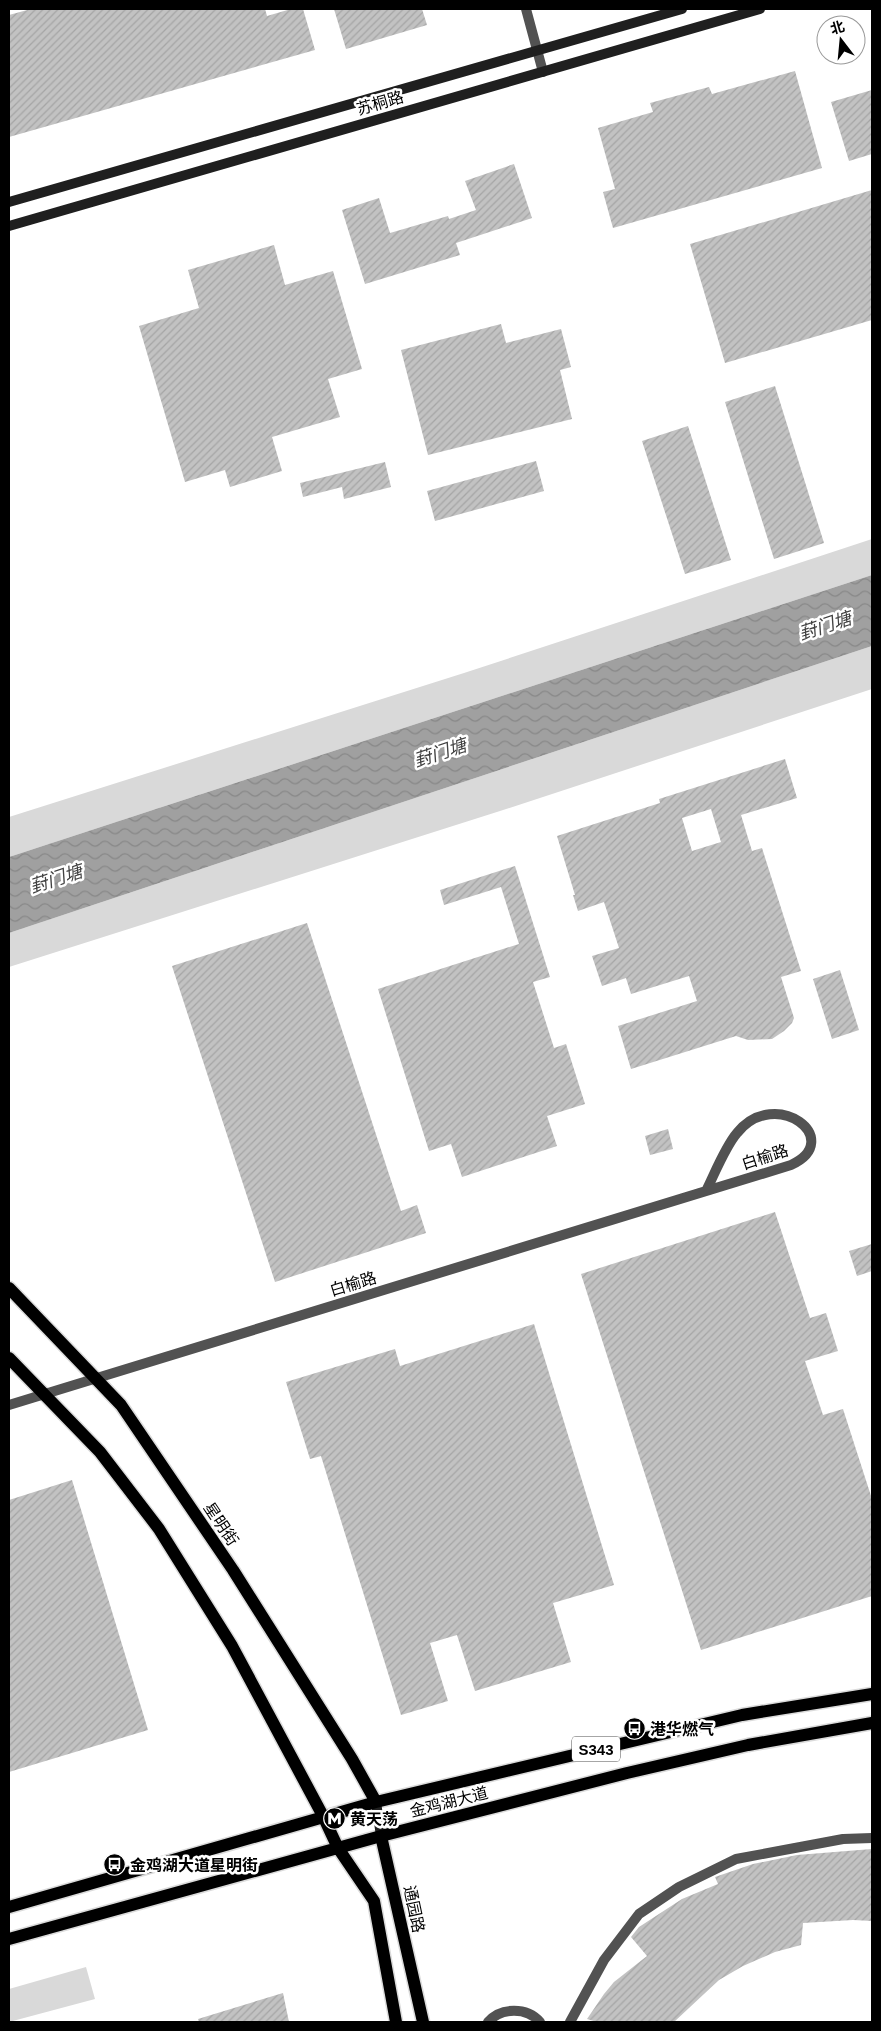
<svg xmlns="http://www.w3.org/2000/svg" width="881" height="2031" font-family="Helvetica,'Noto Sans SC',sans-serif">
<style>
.green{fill:#d9d9d9}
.water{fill:url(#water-waves)}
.building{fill:url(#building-hatch);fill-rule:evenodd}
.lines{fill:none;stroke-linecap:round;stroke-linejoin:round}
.primary-casing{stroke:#dbdbdb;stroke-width:15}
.service{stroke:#525252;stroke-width:10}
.tertiary{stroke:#525252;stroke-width:10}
.secondary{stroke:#1f1f1f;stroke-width:10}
.primary{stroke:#000;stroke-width:12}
.labels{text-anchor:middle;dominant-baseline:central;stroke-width:5;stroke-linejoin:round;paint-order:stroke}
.shield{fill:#fff;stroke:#4c4c4c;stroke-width:1}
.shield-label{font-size:15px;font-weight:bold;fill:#000}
.street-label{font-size:16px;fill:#000;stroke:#fff}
.poi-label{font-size:16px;font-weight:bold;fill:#000;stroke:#fff;text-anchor:start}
.water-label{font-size:18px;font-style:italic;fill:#414141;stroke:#fff}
</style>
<defs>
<pattern id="water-waves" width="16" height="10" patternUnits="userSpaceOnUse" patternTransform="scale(1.25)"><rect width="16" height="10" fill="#a0a0a0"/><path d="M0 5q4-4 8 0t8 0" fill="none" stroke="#888"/></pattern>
<pattern id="building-hatch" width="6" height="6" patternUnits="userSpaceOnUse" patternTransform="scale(1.25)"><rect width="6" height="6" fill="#c2c2c2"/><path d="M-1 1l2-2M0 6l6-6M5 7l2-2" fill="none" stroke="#a5a5a5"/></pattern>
</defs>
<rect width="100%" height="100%" fill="#fff"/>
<path class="green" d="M872,539V575L9,857V817L464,673Z
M872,646V689L500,811L9,967V933Z
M86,1967L95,1999L9,2022V1989Z"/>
<path class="water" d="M872,575V646L9,933V857Z"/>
<path class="building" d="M31,9H265L267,16L291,9H303L315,50L9,137V15Z
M334,9H422L427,25L346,49Z
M795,71L822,168L613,228L603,192L615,189L598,128L653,112L650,103L709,87L712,94Z
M872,90V154L849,161L831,102Z
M514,164L532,218L456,243L460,255L365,284L342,210L379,198L390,233L448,216L449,219L476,210L465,181Z
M872,190V320L725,363L690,244Z
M274,245L285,285L333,271L362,369L328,379L340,417L272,437L282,471L230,487L225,470L185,482L139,326L199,308L188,270Z
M501,324L506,343L561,329L571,367L560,370L572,419L428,455L401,350Z
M775,386L824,543L774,559L725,402Z
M688,426L731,560L685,574L642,441Z
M536,461L544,491L435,521L427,491Z
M385,462L391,487L344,499L342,487L303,497L300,483Z
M785,759L797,798L741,815L752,851L762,848L801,971L781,977L794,1018L792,1023L784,1031L772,1039L748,1040L736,1036L631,1069L618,1026L697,1001L689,976L631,994L626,978L602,986L592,956L619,948L604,902L578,911L573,895H575L557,836L660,803L659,799ZM711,809L721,842L692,851L682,818Z
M515,866L550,977L533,982L554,1048L566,1044L585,1104L547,1116L557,1146L462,1177L451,1144L429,1151L378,989L519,944L501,887L444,905L440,890Z
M307,923L401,1211L417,1205L426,1233L275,1282L172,966Z
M840,970L859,1030L832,1039L813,979Z
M668,1129L673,1149L650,1155L645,1136Z
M775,1212L810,1318L826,1313L838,1351L805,1361L823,1415L843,1409L872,1499V1596L701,1650L581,1274Z
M872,1244V1271L857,1276L849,1251Z
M534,1324L614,1585L553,1603L571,1662L475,1691L457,1635L430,1643L448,1701L401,1715L321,1456L310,1459L286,1382L395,1349L400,1366Z
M72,1480L148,1730L9,1772V1500Z
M872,1849V1921L853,1920L803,1923L801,1945L775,1952L743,1966L719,1980L674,2022H597L587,2019L604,1994L614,1982L647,1956L631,1937L639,1927L682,1899L718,1884L715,1877L753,1864L797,1855Z
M283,1993L289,2022H199L198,2019Z"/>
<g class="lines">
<defs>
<path id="primary" d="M9,1288L121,1405L233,1570L352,1759L376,1802
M9,1358L100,1452L159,1529L232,1646L323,1816L338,1848L374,1901L396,2022
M381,1836L423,2022
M9,1907L376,1802L742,1715L872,1694
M9,1939L381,1836L627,1773L748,1745L872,1723"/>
</defs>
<use href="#primary" class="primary-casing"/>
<path class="service" d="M488,2022C501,2007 527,2007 540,2022
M570,2022L604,1960L639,1914L679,1887L736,1859L843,1839L872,1838"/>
<path class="tertiary" d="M526,9L543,72
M9,1405L791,1165C846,1140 776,1085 737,1133C725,1147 715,1173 706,1191"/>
<path class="secondary" d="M9,202L682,9
M9,226L760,9
M376,1802L381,1836"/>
<use href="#primary" class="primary"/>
</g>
<defs>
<symbol id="bus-disc" viewBox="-11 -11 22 22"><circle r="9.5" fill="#000" stroke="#fff"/><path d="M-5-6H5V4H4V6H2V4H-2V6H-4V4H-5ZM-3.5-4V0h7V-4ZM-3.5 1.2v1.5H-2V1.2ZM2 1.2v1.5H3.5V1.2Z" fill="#fff"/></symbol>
<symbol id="metro-disc" viewBox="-11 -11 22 22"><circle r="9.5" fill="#000" stroke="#fff"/><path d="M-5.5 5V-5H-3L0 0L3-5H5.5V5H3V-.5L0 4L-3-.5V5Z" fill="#fff"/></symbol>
</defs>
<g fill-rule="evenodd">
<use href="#bus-disc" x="622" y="1716" width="25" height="25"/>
<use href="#metro-disc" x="322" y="1806" width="25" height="25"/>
<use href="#bus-disc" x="102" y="1852" width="25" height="25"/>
</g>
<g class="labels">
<rect class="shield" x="572" y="1736.5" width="48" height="25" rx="4"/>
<g class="shield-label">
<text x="596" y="1749">S343</text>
</g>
<g class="street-label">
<text transform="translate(380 103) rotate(-16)">苏桐路</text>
<text transform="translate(765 1157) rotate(-18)">白榆路</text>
<text transform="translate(353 1284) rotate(-17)">白榆路</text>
<text transform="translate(221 1524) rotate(56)">星明街</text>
<text transform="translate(449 1802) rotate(-14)">金鸡湖大道</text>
<text transform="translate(414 1909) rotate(78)">通园路</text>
</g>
<g class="poi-label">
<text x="650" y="1729">港华燃气</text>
<text x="350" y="1819">黄天荡</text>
<text x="130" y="1865">金鸡湖大道星明街</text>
</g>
<g class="water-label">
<text transform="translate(825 626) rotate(-18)">葑门塘</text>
<text transform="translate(440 753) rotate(-18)">葑门塘</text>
<text transform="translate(56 879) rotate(-18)">葑门塘</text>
</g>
</g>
<rect width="881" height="2031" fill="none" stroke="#000000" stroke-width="20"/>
<g transform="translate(841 40) rotate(344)"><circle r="24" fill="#ffffff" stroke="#999999"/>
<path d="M0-4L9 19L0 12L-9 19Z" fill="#000000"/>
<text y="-8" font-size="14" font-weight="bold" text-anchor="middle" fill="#000000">北</text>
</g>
</svg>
